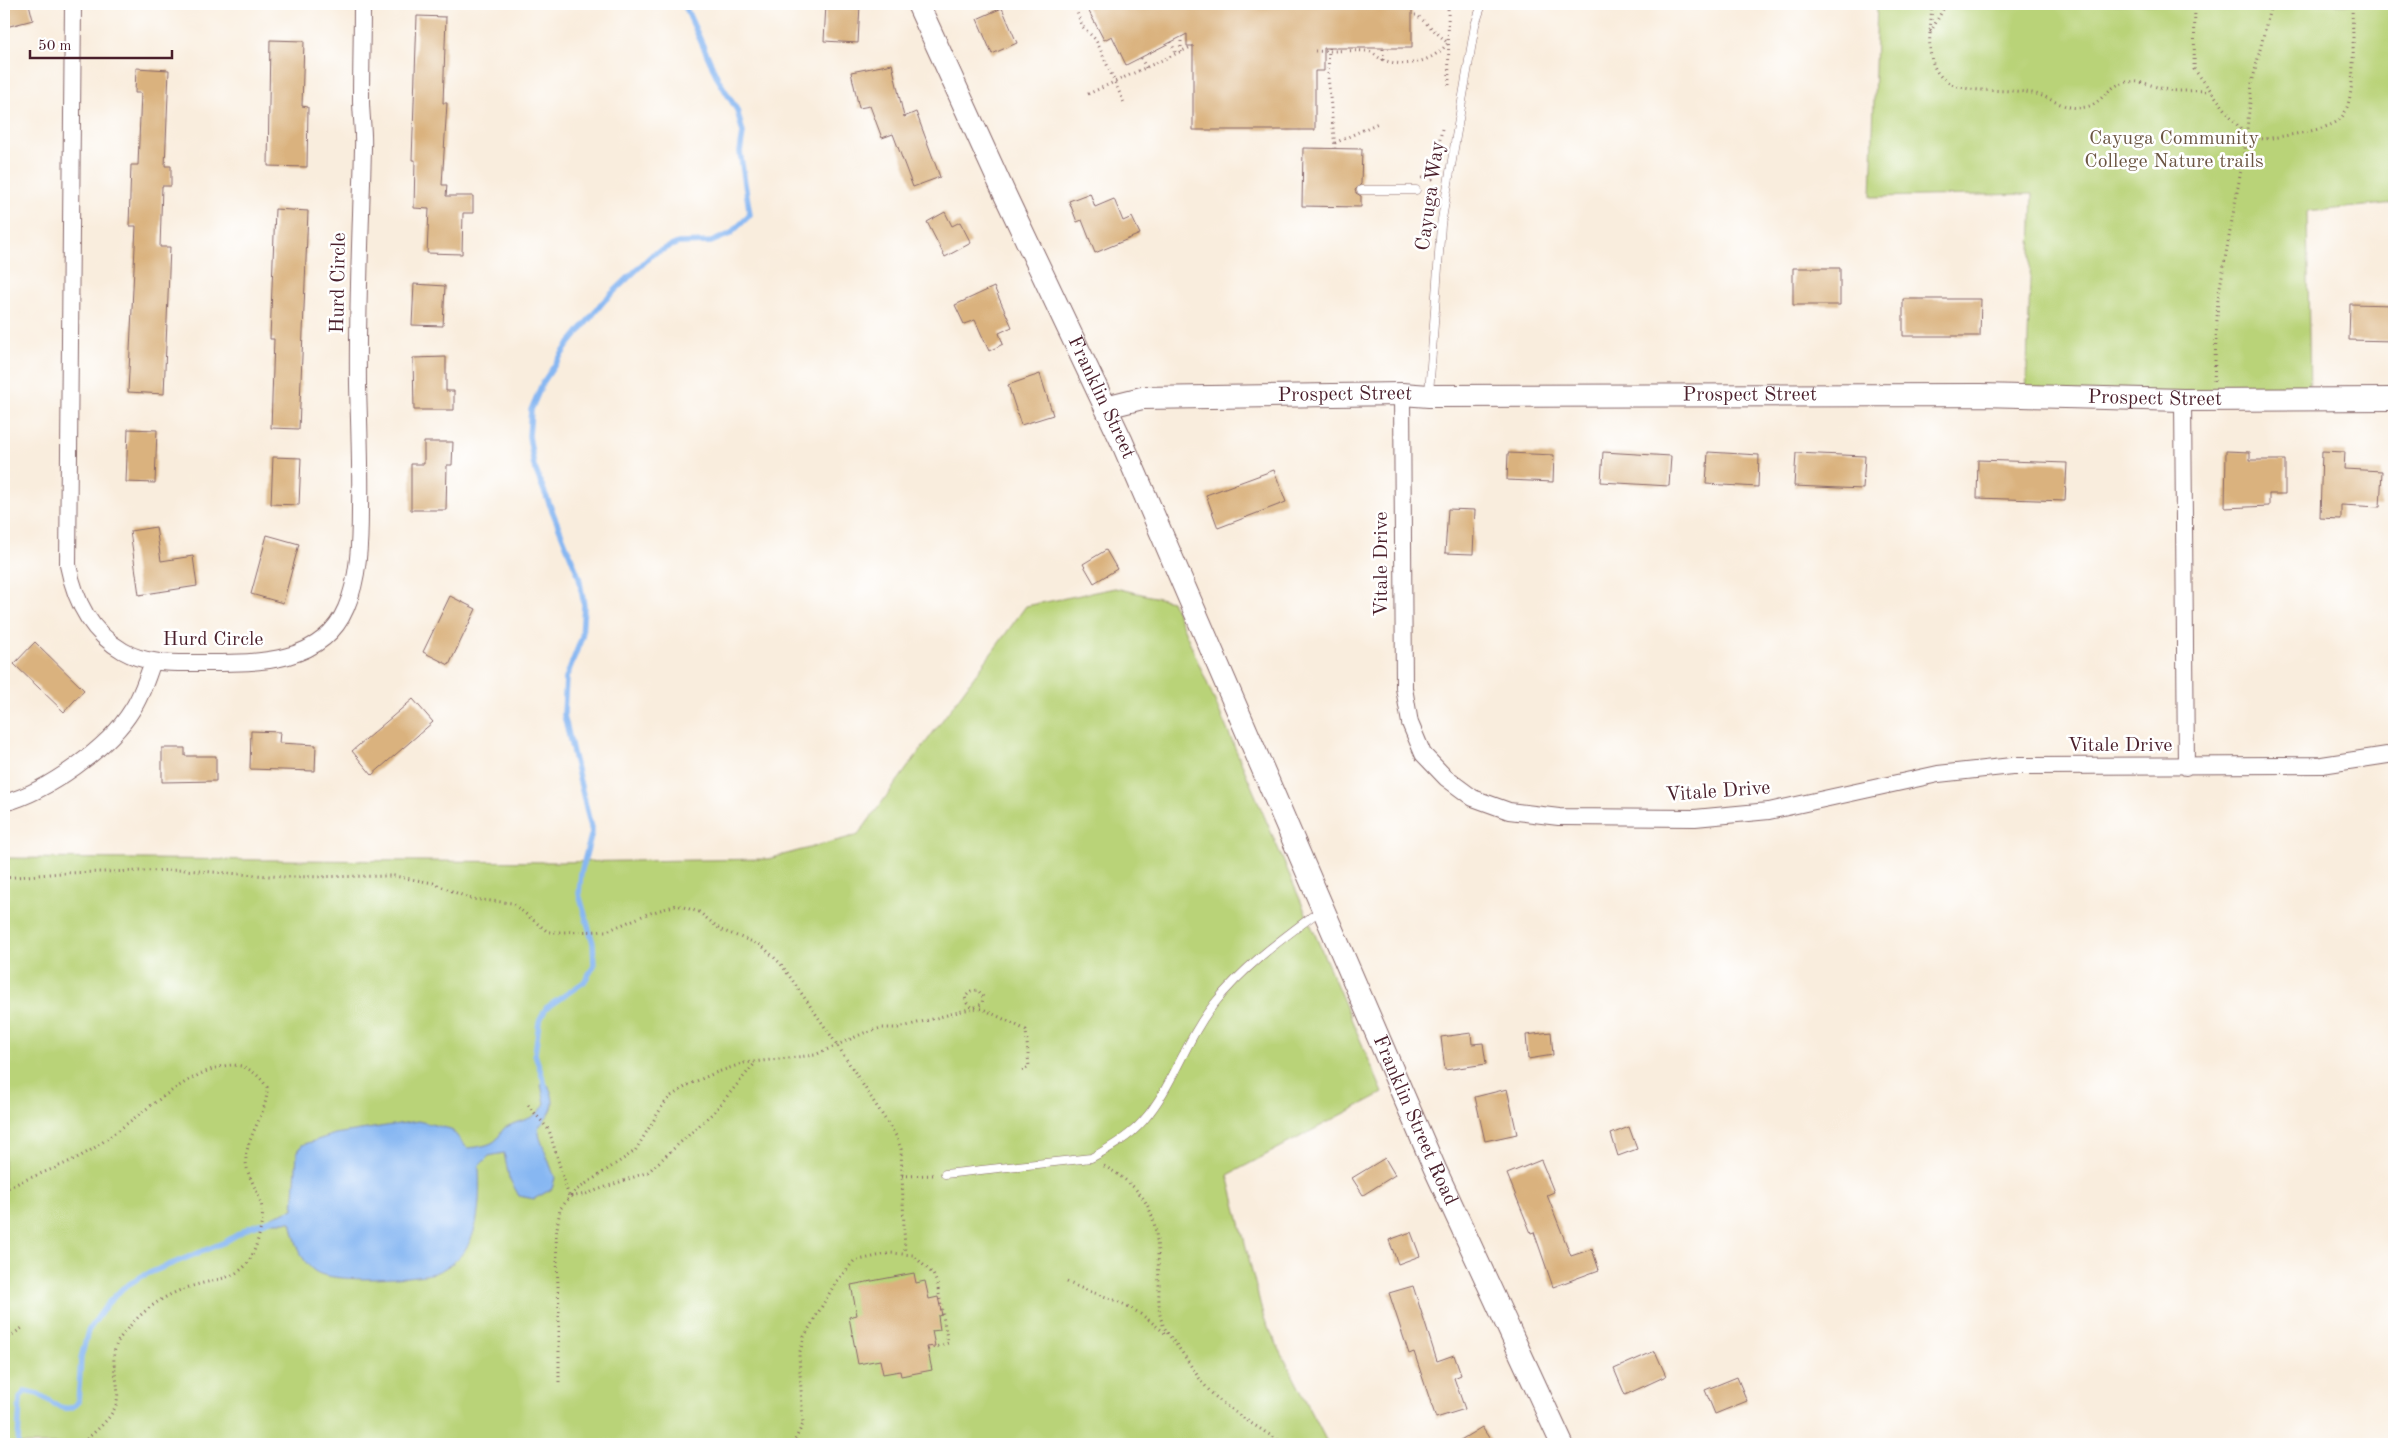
<svg xmlns="http://www.w3.org/2000/svg" width="2398" height="1448" font-family="'Old Standard TT',serif">
<style>
.green{fill:#b9d378;stroke:#827952}
.water{fill:#87b7f2;stroke:#686b8e}
.lines{fill:none;stroke-linecap:round;stroke-linejoin:round}
.stream{stroke:#87b7f2;stroke-width:5.5}
.building{fill:#dab27e}
.lane-casing{stroke:#876769;stroke-width:9}
.street-casing{stroke:#876769;stroke-width:18}
.secondary-casing{stroke:#876769;stroke-width:24}
.path{stroke:#876769;stroke-width:3;stroke-dasharray:1 4;stroke-linecap:butt}
.lane{stroke:#fff;stroke-width:8}
.street{stroke:#fff;stroke-width:16}
.secondary{stroke:#fff;stroke-width:22}
.labels{text-anchor:middle;dominant-baseline:central;stroke-width:5;stroke-linejoin:round;paint-order:stroke}
.park-label{font-size:20px;fill:#6b5542;stroke:#fff}
.street-label{font-size:20px;fill:#4a1f2b;stroke:#fff}
</style>
<rect width="100%" height="100%" fill="#fff"/>
<filter id="ink" filterUnits="userSpaceOnUse"><feTurbulence type="fractalNoise" baseFrequency=".02" numOctaves="2"/><feDisplacementMap in="SourceGraphic" scale="10" xChannelSelector="R" yChannelSelector="G"/><feConvolveMatrix kernelMatrix="1 2 1 2 8 2 1 2 1" color-interpolation-filters="sRGB"/></filter>
<filter id="wash" filterUnits="userSpaceOnUse"><feTurbulence type="fractalNoise" baseFrequency=".0096" numOctaves="4" result="noise"/><feDisplacementMap in="SourceGraphic" scale="20" xChannelSelector="R" yChannelSelector="G"/><feGaussianBlur stdDeviation="1.12" result="paint"/><feColorMatrix in="noise" values="0 0 0 0 0 0 0 0 0 0 0 0 0 0 0 0 0 1.4 0 .05"/><feComposite in="paint" operator="in"/></filter>
<g filter="url(#wash)">
<rect width="100%" height="100%" fill="#f9eddd"/>
<path class="green" d="M1877,4H2394V203L2307,212L2310,399L2026,396L2033,194L1871,197Z
M1115,588L1172,601L1383,1093L1228,1175L1264,1319L1328,1444H4V858L558,862L768,859L858,835L1026,606Z"/>
<path class="water" d="M541,1085H548C558,1105 552,1112 538,1128L540,1138L555,1178L552,1189L534,1199L519,1196L509,1178L504,1153L489,1156L479,1166C480,1192 481,1229 464,1251C457,1261 446,1269 434,1273C412,1279 334,1283 316,1272C300,1262 295,1239 291,1222H271V1217L293,1209L297,1153L302,1145L335,1134L418,1121L451,1129L467,1148C476,1147 491,1146 497,1139C500,1135 502,1129 506,1127C522,1119 537,1120 545,1103Z"/>
<g class="lines">
<path class="stream" d="M547,1091L535,1054L539,1022L546,1008L584,982L594,966L593,943L579,894L581,873L592,832L564,715L566,678L582,637L584,605L579,577L534,466L529,436L531,410L542,384L568,345L604,301L653,254L678,243L711,242L730,234L750,215L740,152L743,133L737,110L718,79L684,4
M18,1444L20,1398L25,1391C29,1392 34,1393 38,1394C49,1399 67,1418 78,1402L81,1358L88,1331L108,1303L123,1288L142,1276L225,1242L250,1227L277,1218"/>
</g>
<g id="blocks">
<path class="building" d="M4,4H29L33,20L6,27Z
M826,4H860L858,43L824,41Z
M1085,4H1412V48H1324V71H1315V130H1193V46H1187V34L1126,65L1112,36L1104,40Z
M1002,8L1017,43L992,54L977,19Z
M417,16L446,17L443,103H447L442,185H447L446,196H473V213H463L462,254L427,253L429,209L414,208L415,160H412Z
M270,40L304,41L302,106L308,107L307,167L268,166Z
M892,64L904,117L916,112L940,177L913,187L893,134L882,138L870,106L859,108L851,72Z
M136,68L169,70L165,166H171V186H162L160,247H170L164,394L128,392L136,226H129L131,165H138L141,93H135Z
M1303,148L1362,149L1361,184L1355,190L1356,193L1361,196V207L1302,206Z
M1090,193L1095,207L1114,199L1123,221L1132,217L1140,234L1095,253L1082,220L1077,222L1069,201Z
M275,209L308,211L299,429L271,428L274,339H270Z
M945,212L952,226L960,222L971,243L945,257L927,222Z
M1793,268H1840V305H1793Z
M414,284L445,286L443,326L412,325Z
M994,287L1012,327L999,333L1003,344L989,351L975,320L964,324L955,305Z
M1903,299H1981L1980,336H1903Z
M2350,304L2394,305V341L2349,340Z
M446,357V391H454V410H414L413,358Z
M1040,374L1053,415L1021,425L1008,385Z
M128,429L157,430L155,483L126,482Z
M424,442H453L452,465H447L446,510H411V464H424Z
M2226,451L2250,452V460H2285V494H2269V506L2225,508Z
M2322,451L2345,452L2344,469L2382,471L2380,507L2341,505V519L2320,518Z
M1603,452L1671,456L1669,486L1601,482Z
M1708,452L1759,455L1758,487L1706,484Z
M1508,453L1554,455L1553,482L1507,480Z
M1796,453L1865,456L1863,489L1794,486Z
M273,457L301,458L299,505L271,504Z
M1978,460L2067,463L2065,501L1977,498Z
M1274,470L1286,502L1218,528L1206,495Z
M1448,509L1475,510L1473,554L1445,553Z
M156,527L161,561L193,556L197,586L139,595L130,531Z
M267,535L299,544L283,603L251,594Z
M1106,550L1117,569L1094,583L1083,564Z
M450,596L476,609L449,665L423,652Z
M35,642L84,690L64,712L14,664Z
M413,699L433,722L372,775L352,751Z
M251,731L280,732L279,743L316,745L315,771L250,769Z
M162,748H185V756H216V781L162,782Z
M1551,1032L1553,1055L1528,1059L1526,1035Z
M1471,1033L1472,1044L1483,1043L1486,1064L1445,1070L1441,1037Z
M1507,1089L1517,1134L1485,1141L1475,1097Z
M1629,1127L1637,1149L1618,1156L1611,1134Z
M1385,1158L1395,1175L1363,1195L1352,1178Z
M1541,1160L1554,1192L1547,1195L1571,1256L1592,1249L1599,1270L1553,1287L1534,1232L1531,1233L1507,1174Z
M1411,1232L1420,1256L1398,1264L1389,1240Z
M914,1273L916,1283L925,1281L929,1299L938,1297L942,1315L938,1316L940,1330L932,1331L935,1346L927,1347L932,1370L901,1376L900,1371L883,1374L880,1360L858,1364L849,1317L857,1315L851,1285Z
M1413,1286L1437,1361L1454,1355L1461,1375L1454,1378L1465,1409L1436,1418L1414,1352L1409,1354L1389,1293Z
M1655,1351L1666,1376L1625,1395L1614,1369Z
M1737,1377L1747,1401L1715,1414L1705,1390Z
M1482,1427L1493,1444H1454Z"/>
</g>
</g>
<g filter="url(#ink)">
<use href="#blocks" fill-opacity="0" stroke="#876769" stroke-width="1"/>
<g class="lines">
<defs>
<path id="lane" d="M1361,190H1416
M1429,394L1441,225L1475,25L1482,4
M945,1174L1091,1158C1110,1148 1129,1137 1143,1121C1173,1087 1185,1040 1214,1004C1244,966 1283,938 1322,909"/>
<path id="street" d="M73,4L68,565C75,601 90,632 123,651C147,665 176,663 203,663C254,663 322,665 346,608C359,578 360,542 360,509C361,467 359,426 358,384C357,306 361,226 363,148C364,132 361,116 361,100C361,68 362,36 362,4
M1402,394L1404,688L1410,723L1423,754L1446,778L1473,798L1509,811L1559,817L1695,818L1769,811L1938,774L2012,766L2322,765L2394,754
M2183,400L2186,767
M4,803C46,792 109,748 132,710C142,695 147,678 153,661"/>
<g id="secondary">
<path id="s1" d="M918,4L1006,197L1122,442L1435,1169L1562,1444"/>
<path id="s2" d="M1106,407L1142,398L1402,394L1429,396L1981,395L2183,400L2394,399"/>
</g>
</defs>
<use href="#lane" class="lane-casing"/>
<use href="#street" class="street-casing"/>
<use href="#secondary" class="secondary-casing"/>
<path class="path" d="M1074,4L1082,26L1096,40L1125,105
M1448,4L1449,88
M1932,4L1930,33L1946,4
M2195,4L2194,69L2242,131L2256,138L2265,139C2282,136 2326,131 2339,120C2359,104 2352,29 2352,4
M1930,33C1925,106 1985,85 2032,93C2052,97 2063,111 2086,107C2102,104 2107,85 2127,82C2143,80 2153,87 2168,90C2181,92 2196,90 2210,91
M1171,42L1176,54
M1329,48L1328,76L1335,148
M1315,51C1328,52 1361,49 1371,52C1375,54 1379,59 1384,60C1406,69 1434,61 1448,43L1417,15H1412
M1181,52V37
M1141,58L1146,68
M1383,60V48
M1088,94L1193,46
M1335,143L1378,123
M1422,178L1432,179L1442,129
M2214,381L2218,298L2245,148L2252,83L2271,4
M4,878L61,873L184,870L284,877L394,876L433,883L471,899L512,903L548,932H562L607,931L647,914L677,905L699,912L721,930L761,945L781,964L834,1040L896,1136L901,1149L905,1253
M528,1105L549,1130L569,1197L586,1194L648,1172L714,1112L756,1062
M1104,1166C1160,1197 1157,1227 1159,1285C1159,1295 1158,1308 1161,1319C1165,1333 1175,1342 1183,1354C1191,1365 1198,1378 1207,1388C1226,1410 1260,1428 1284,1444
M902,1176L934,1175
M4,1190C32,1175 64,1167 91,1150C124,1130 200,1056 241,1066C253,1070 260,1077 267,1087C268,1113 248,1132 246,1158C245,1179 266,1197 262,1220C260,1234 255,1255 245,1266C233,1279 212,1280 196,1285C165,1293 139,1312 120,1338C105,1360 123,1383 116,1405C110,1421 93,1433 81,1444
M1067,1282C1084,1290 1102,1295 1119,1302C1137,1310 1152,1322 1167,1335
M4,1340L24,1327
M559,1382V1311L556,1235L560,1209L575,1191L635,1151L663,1105L671,1096L690,1084L715,1073L744,1063L815,1055L864,1033L881,1028H899L973,1008L982,1004L983,997L978,990L971,991L965,997L967,1003L973,1008L983,1009L1026,1030L1029,1067L1019,1072
M793,1444L803,1424L799,1355L804,1337L836,1282L854,1261L891,1253L913,1255L933,1274L937,1283L948,1343L927,1350"/>
<use href="#lane" class="lane"/>
<use href="#street" class="street"/>
<use href="#secondary" class="secondary"/>
</g>
</g>
<g class="labels">
<g class="park-label">
<text x="2174" y="139">Cayuga Community<tspan x="2174" dy="23">College Nature trails</tspan></text>
</g>
<g class="street-label">
<text transform="translate(1431 196) rotate(-82)">Cayuga Way</text>
<text transform="translate(339 283) rotate(-89)">Hurd Circle</text>
<text stroke="none"><textPath href="#s2" startOffset="645">Prospect Street</textPath></text>
<text stroke="none"><textPath href="#s2" startOffset="240">Prospect Street</textPath></text>
<text stroke="none"><textPath href="#s1" startOffset="434">Franklin Street</textPath></text>
<text stroke="none"><textPath href="#s2" startOffset="1050">Prospect Street</textPath></text>
<text transform="translate(1382 564) rotate(-90)">Vitale Drive</text>
<text x="213" y="640">Hurd Circle</text>
<text x="2120" y="746">Vitale Drive</text>
<text transform="translate(1718 792) rotate(-4)">Vitale Drive</text>
<text stroke="none"><textPath href="#s1" startOffset="1222">Franklin Street Road</textPath></text>
</g>
</g>
<rect width="2398" height="1448" fill="none" stroke="#fff" stroke-width="20"/>
<path d="M30 50v8h142v-8" fill="none" stroke="#4a1f2b" stroke-width="2.5"/>
<text x="38" y="50" font-size="15" fill="#4a1f2b" stroke="#ffffff" stroke-width="4" paint-order="stroke">50 m</text>
</svg>
